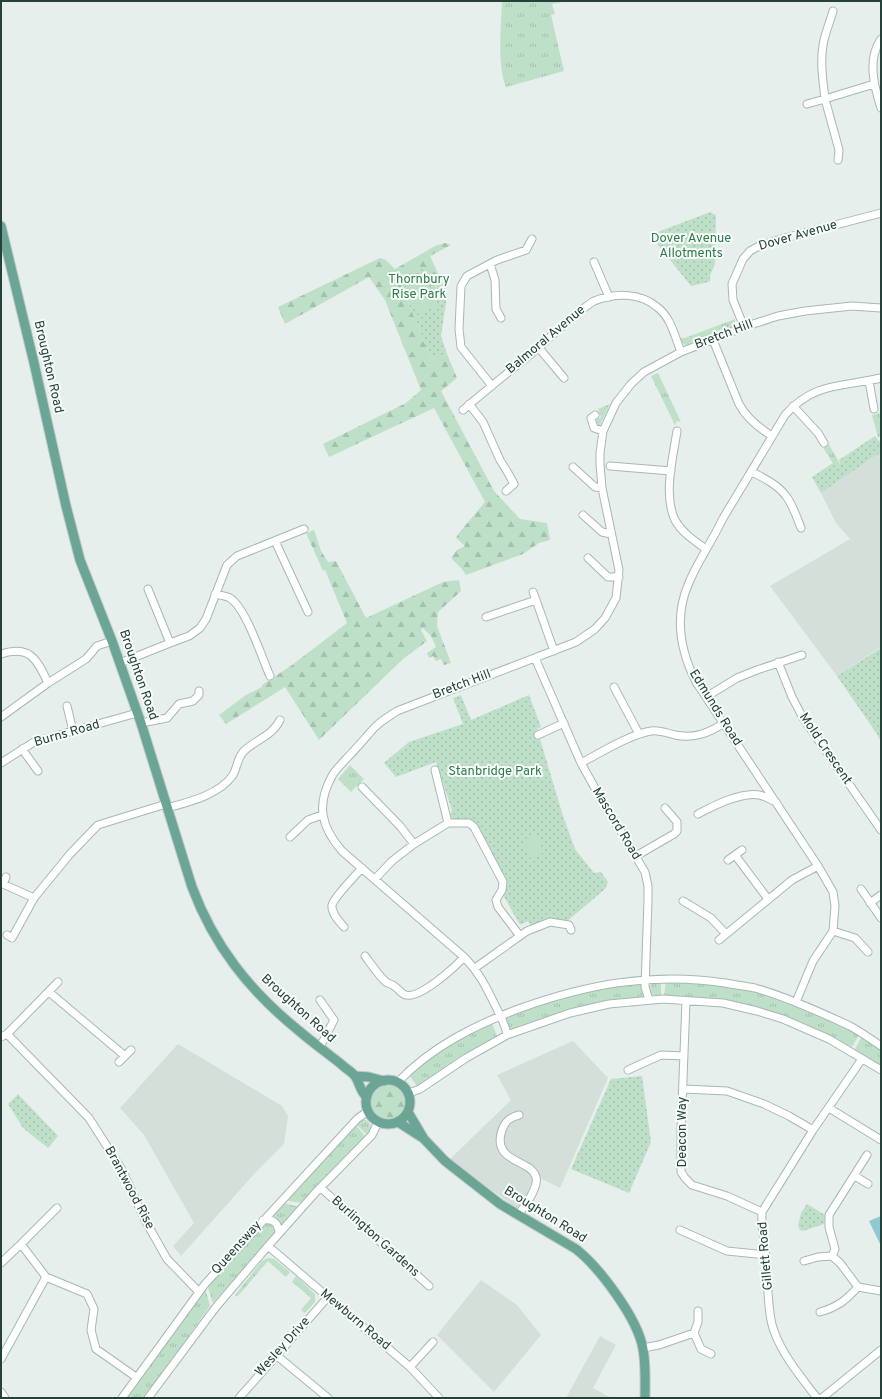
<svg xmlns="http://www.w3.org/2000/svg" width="882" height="1399" font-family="Overpass,sans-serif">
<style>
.built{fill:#d4dfda}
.grass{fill:url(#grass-tufts)}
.forest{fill:url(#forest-firs)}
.park{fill:url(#park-dots)}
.pitch{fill:#bfe0c8}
.water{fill:#8ec9d4}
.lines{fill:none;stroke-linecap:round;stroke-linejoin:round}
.minor-casing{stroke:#a8b8b2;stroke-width:9}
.major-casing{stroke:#c2cac8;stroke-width:11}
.minor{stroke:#fff;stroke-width:7}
.major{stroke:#6aa596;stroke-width:9}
.labels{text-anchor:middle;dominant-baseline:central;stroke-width:4;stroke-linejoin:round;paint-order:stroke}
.street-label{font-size:13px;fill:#24423a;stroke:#f7fbf9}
.park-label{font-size:13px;fill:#2d7a4b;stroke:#f7fbf9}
</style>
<defs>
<pattern id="grass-tufts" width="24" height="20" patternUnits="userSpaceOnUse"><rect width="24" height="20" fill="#bfe0c8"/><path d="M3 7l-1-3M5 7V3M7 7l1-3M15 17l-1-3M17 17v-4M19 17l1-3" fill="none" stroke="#a4c1ad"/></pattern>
<pattern id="forest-firs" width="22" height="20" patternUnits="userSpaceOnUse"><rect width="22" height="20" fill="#bfe0c8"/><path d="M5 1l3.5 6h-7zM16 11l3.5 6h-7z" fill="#a4c1ad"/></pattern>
<pattern id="park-dots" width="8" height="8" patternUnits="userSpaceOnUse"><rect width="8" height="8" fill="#bfe0c8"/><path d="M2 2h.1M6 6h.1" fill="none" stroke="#a4c1ad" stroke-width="1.8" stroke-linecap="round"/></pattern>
</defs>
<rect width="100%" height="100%" fill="#e6efeb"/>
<path class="built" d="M881,452V647L837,676L770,586L850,539L836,523L821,493Z
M573,1041L608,1078L560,1188L540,1178L523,1209L517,1208L449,1160L511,1100L497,1075Z
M178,1044L282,1106L288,1116L284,1144L257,1171L181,1256L173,1246L194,1223L144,1135L120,1108Z
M481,1280L517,1305L541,1335L494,1392L437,1335Z
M600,1336L616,1345L593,1388L611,1398H566Z"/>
<path class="grass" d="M502,1H568L552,4L555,14L551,15L564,71L506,87C497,65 501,26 502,1Z
M735,319V326L714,334L711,337L707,338L704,337L686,345L681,343L679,338H685Z
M658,373L681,422L677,421L675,425L651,376Z
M610,404L600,425H598L596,420L601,417L598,409Z
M881,413V436L878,437L872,415Z
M824,443H828L840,464L836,468L822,446Z
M350,765L364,779L351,792L338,779Z
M643,981L642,989L644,996C598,1004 553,1013 509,1032L504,1018L515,1012L578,992Z
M666,981C695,983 725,984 754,991C791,1000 825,1017 859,1035L852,1047C837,1039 821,1030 805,1024C759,1005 714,999 664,996Z
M655,982H661V996L653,995L650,992L651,983Z
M492,1023L497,1036L459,1057L418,1087L409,1075C435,1054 462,1037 492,1023Z
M862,1036L881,1048V1066L855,1049Z
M362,1120H366C373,1125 371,1129 368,1136L356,1124Z
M355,1124L366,1137L303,1203L289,1201L286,1198Z
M284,1201L287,1204L300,1207L281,1228L279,1221L269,1216Z
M263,1223H272L276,1230L275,1233L213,1303L207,1285Z
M268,1258L274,1259L290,1272L286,1277L268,1261L237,1297L235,1295L262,1261Z
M296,1276L315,1294V1302L305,1313L301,1310L311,1298L292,1282Z
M205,1288L210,1306L144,1398H127V1395Z"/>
<path class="forest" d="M445,243L451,245L430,256L446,291V303L442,304L436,286L418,269L398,278L432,360L447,354L457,378L441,391L494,491L520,519L547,523L550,540L539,543L523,554L466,575L462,569L451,558L457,550L465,546L456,538L459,533L485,502L434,408L329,457L323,444L406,403L421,390L385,300L369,277L285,324L278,307L380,258L386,260L395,269L435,246Z
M314,530L321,551L328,562L336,561L366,618L443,582L459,580L461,591L438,612L437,626L451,663L444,665L441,659L436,661L433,656L429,658L427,653L436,647L431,636L423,628L421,630L427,641L403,659L319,740L285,687L226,724L219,715L246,695L262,687V685L292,665L347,623L325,570L323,571L306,533Z
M368 1103a20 20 0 1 1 40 0a20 20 0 1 1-40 0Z"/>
<path class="park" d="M710,212L716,215L715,263L710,276V281L705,283L691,286L650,235Z
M428,266L442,304L446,303L441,336L447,354L432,360L398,278L418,269Z
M875,436L879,441L881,440V452L821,493L812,477L833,463L836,468L840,464L839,460Z
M881,648V742L877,734L837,676Z
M461,695L471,720L529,695L541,727L537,729L563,816L575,849L594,873L601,872L608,882L605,889L565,923C557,921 548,918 540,922C536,923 534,925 531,926L528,921L520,925L503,895L505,890L476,826L458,822L452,819L450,815L452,810L436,762L396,777L384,763L409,742L463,724L453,698Z
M642,1076L651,1142L629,1193L571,1169L611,1079Z
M18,1094L58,1136L48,1148L23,1128L8,1104Z
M807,1204L825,1215L824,1224L803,1231L800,1230L798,1226L801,1213Z"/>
<path class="pitch" d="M424,273L438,306L418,314L404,282Z
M538,836L542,855L528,858L524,839Z"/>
<path class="water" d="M881,1216V1246L869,1221Z"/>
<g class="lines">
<defs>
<path id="minor" d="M881,39C867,59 874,86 881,108
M807,104L825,99C823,81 820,63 823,45C825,33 830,22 833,11
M838,160L839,150L825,99L874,84
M594,262L609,297
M490,264L495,280L496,309L501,318
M744,327L733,300L732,284L743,259L750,251L759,246L781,239L881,213
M713,340L739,404C746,417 759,428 772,436
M538,347L564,378
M869,381L874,409
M492,386L461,347L459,329L461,286L467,276L497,260L526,250L532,239
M469,404L483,422L500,460L508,473L514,484L506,491
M793,406L818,433L824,443
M463,410C487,389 513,369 538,348C552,336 565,323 579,312C584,308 589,304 594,301C615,293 639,292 657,307C671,317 675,337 681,352
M595,415L591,418L594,428L603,431
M677,431C673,457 663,495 675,520C682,533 695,541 706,549
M610,466L671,471
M573,467L595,487L602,488
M752,472C764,478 778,485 786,496C793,505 797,518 801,528
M583,515L602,532L611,534
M275,541L308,612
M588,558L608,577H619
M148,589L170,643
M533,592L536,600
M215,594C220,595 226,596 230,598C246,608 262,658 270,676
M486,617L536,600L554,651
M1,654C30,645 37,659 48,683L86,659L97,646L112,641
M535,658L581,763L596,790L645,872L648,886V900L645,987L649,1000
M778,662L792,697L803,718L881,830
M120,663L170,643L189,636L200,628L206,619L227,565L237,556L304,529
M614,687L639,734
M706,697L737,678L757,670L802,655
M67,706L73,731
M1,717L48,683
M141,723L167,718L179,704L193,701L199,695V691
M538,735L564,723
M22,749L38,771
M1,763L34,742L137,713
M581,763C600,753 631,734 651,731C659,730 667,733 675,735C694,739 709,733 724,723
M362,787L400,826L414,844
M167,808C189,802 219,795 233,775C238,766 237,757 245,750C256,740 273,735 280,720
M698,814C713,806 740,792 759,795C765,796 771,800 776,802
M448,823H469L474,827L503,882L502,890L496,900L498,907L520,936
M290,837L308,820L322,815
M735,855L768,899
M636,856L674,834L677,831V822L665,808
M728,860L742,850
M6,877L3,884L34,898
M375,879L392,861L414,844L448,823L435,770
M861,889L881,918
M683,901L711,918L726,934
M870,903L881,895
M344,927C339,921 331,913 332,905C334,897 355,876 362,868
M833,931L855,938L868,952
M7,935L12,938L34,898L70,854L98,825L166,804
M719,940L792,880L818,866
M365,956C371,964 378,975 386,982C389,984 392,984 394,986C399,989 401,994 406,995C420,999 455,967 464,957
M475,968L527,931L550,922L569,925L571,930
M49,992L125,1056L119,1062
M320,1000L334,1020L320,1047
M686,1001L681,1131V1172L685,1178L692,1185L727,1196L762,1212
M796,1002L813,961L833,931L835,906L833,892L818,866L696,682C681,652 674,618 688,585C697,562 712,542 722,520L785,415C814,382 842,387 881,378
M7,1034L89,1118L122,1170L145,1220L167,1259L199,1292
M507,1035C506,1026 501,1018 497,1009C487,989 480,973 464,957L342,851C321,827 316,805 332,776C335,770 341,765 346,759C356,749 365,738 375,727L382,721L397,711L576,642L595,629L605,618L616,598L619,570L602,488L600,464V453L603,431L616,403L631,384L644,372L681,352L744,327L778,316L805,311L852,306L881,308
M1,1037L7,1034L58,982
M125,1056L131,1050
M628,1070L661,1055L684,1056
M398,1082C431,1047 475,1025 521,1008C588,984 654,972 725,983C735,985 745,986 755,988C787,997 820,1012 850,1026C861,1032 871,1039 881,1046
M683,1089L727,1091L764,1104L789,1116L813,1130
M409,1093L420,1089L466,1058L507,1035L570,1013L609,1004L663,999L723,1003L757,1011L783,1019L829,1039L881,1070
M829,1108L881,1140
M867,1155L829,1215V1227L835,1249L832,1256L840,1263L858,1287L881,1291
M855,1176L868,1184
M321,1188L429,1286
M57,1208L21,1244L46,1277L87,1294L94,1309L91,1330L96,1349L136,1377
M518,1215C524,1207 539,1188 536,1177C531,1159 491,1163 502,1130C505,1121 510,1117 519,1115
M263,1220C273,1219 278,1222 279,1233
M680,1230L727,1251L766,1255
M268,1246L410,1367L439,1398
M804,1261L818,1257L832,1256
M1,1263L21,1244
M820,1312C838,1307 846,1300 858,1287
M694,1333L701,1349L711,1354
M643,1348L659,1345L694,1333L698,1322V1311
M276,1355L328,1398
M1,1359L46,1277
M410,1367L433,1342
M1,1392L5,1398
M122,1398L205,1284L357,1119L368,1111
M148,1398L216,1307L268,1246L317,1191L372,1135L378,1122
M239,1398L328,1297
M817,1398C801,1377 783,1356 774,1331C767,1313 768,1278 766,1258C765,1243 761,1228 762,1212L813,1130L862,1059
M822,1398L881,1350"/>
<path id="major" d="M1,226L34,363L66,506L80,560L112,641L141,723L192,887C214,946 249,990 298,1030C312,1042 327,1053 341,1064C345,1068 352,1072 355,1076C360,1083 360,1092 367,1097
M355,1076L369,1077L384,1081
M366 1102a22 22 0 1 1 44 0a22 22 0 1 1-44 0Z
M408,1112L424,1139L445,1161L500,1204L576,1249C600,1268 638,1319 643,1349C646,1365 645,1382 645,1398
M398,1122L423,1138"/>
</defs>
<use href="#minor" class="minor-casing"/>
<use href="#major" class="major-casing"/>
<use href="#minor" class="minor"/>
<use href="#major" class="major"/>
</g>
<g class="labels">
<g class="street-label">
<text transform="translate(798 236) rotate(-16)">Dover Avenue</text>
<text transform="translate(724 335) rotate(-21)">Bretch Hill</text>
<text transform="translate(546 340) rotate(-40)">Balmoral Avenue</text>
<text transform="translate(48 367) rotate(77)">Broughton Road</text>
<text transform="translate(138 675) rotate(71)">Broughton Road</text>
<text transform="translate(462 685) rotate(-21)">Bretch Hill</text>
<text transform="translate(715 708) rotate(58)">Edmunds Road</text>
<text transform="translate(67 734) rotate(-16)">Burns Road</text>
<text transform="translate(825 749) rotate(56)">Mold Crescent</text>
<text transform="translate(616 824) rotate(59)">Mascord Road</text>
<text transform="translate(298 1009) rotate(42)">Broughton Road</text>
<text transform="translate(683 1132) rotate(-90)">Deacon Way</text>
<text transform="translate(129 1188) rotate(62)">Brantwood Rise</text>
<text transform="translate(545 1215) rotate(32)">Broughton Road</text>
<text transform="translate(375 1237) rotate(42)">Burlington Gardens</text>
<text transform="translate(237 1248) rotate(-48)">Queensway</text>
<text transform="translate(766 1256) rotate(-95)">Gillett Road</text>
<text transform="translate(355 1320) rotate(40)">Mewburn Road</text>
<text transform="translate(283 1347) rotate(-48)">Wesley Drive</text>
</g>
<g class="park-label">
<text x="691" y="239">Dover Avenue<tspan x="691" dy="15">Allotments</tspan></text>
<text x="419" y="280">Thornbury<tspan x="419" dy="15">Rise Park</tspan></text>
<text x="495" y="772">Stanbridge Park</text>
</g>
</g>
<rect width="882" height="1399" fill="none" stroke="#24423a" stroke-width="4"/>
</svg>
